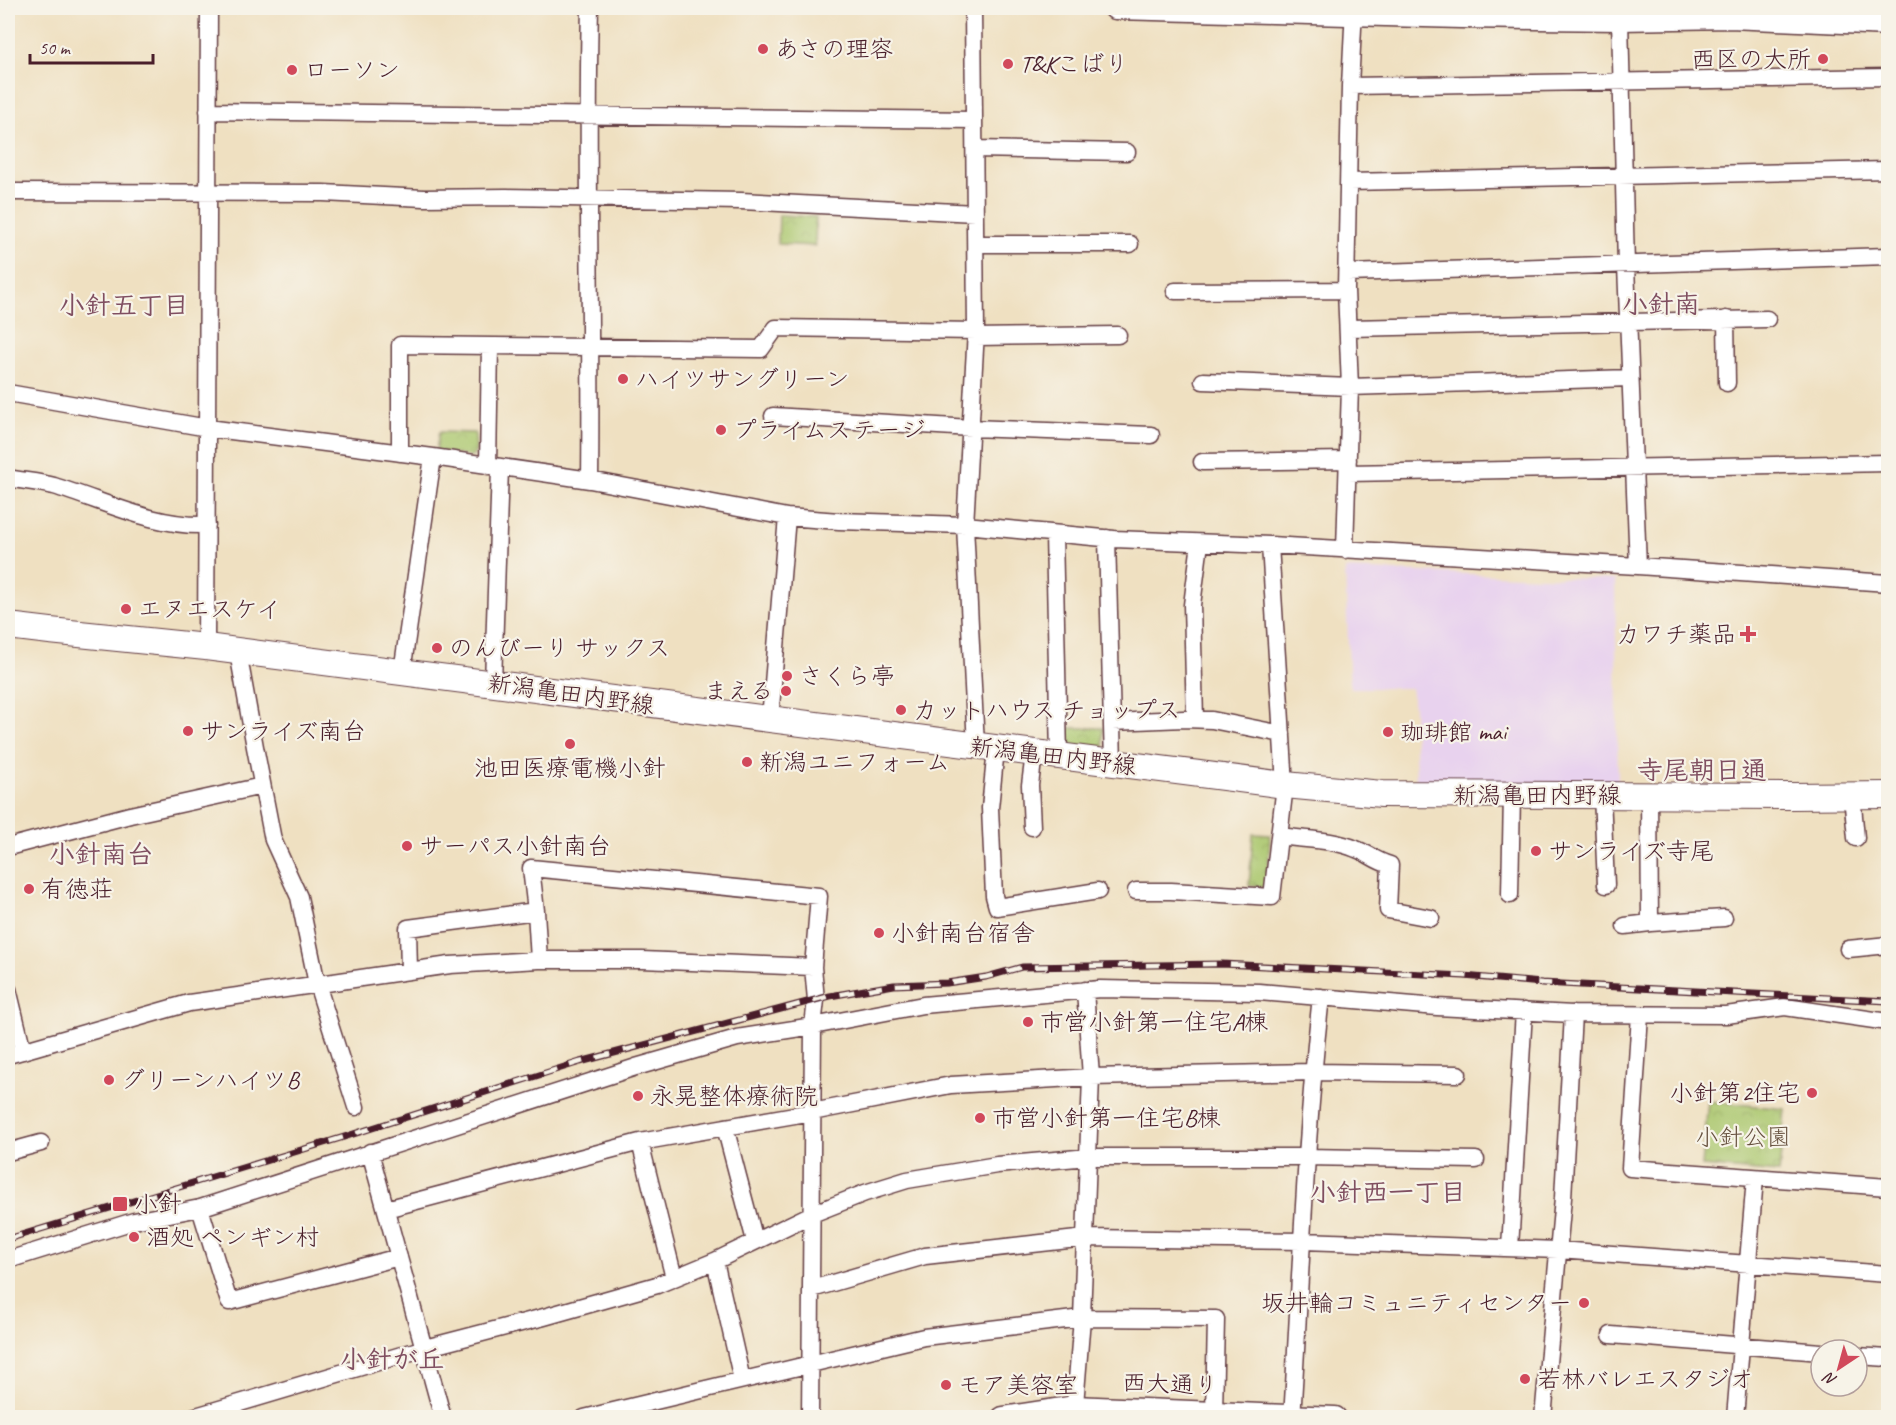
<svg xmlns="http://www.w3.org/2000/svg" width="1896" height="1425" font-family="Caveat,'Klee One',sans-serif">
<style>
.built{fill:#e8d2ee}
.park{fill:url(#park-crowns);stroke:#7a734c;stroke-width:1.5}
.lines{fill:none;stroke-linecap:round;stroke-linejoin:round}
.street-casing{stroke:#633c42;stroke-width:19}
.secondary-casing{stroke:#633c42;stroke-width:25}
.primary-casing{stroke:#633c42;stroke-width:28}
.street{stroke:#fff;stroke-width:16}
.secondary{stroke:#fff;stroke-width:22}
.primary{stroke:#fff;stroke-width:26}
.rail-casing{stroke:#4a1f2b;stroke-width:7}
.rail{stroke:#f7f3e8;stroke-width:4.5;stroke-dasharray:14;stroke-linecap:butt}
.poi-dot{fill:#d1495b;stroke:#f7f3e8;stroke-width:2}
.labels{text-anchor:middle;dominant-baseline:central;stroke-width:4.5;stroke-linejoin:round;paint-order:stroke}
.poi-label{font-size:24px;fill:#4a1f2b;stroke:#f7f3e8;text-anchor:start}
.street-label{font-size:24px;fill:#4a1f2b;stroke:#f7f3e8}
.park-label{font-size:24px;fill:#67513f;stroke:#f7f3e8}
.neighbourhood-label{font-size:26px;font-weight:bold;fill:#804f61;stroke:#f7f3e8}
</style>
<defs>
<pattern id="park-crowns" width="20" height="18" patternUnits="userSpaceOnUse" patternTransform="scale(1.5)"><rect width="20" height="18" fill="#abc76e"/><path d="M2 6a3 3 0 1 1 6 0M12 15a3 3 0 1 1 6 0" fill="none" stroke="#95aa5f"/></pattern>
</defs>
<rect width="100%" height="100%" fill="#f7f3e8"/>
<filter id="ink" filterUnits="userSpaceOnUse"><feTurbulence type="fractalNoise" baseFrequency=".0167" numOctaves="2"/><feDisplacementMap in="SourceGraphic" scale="12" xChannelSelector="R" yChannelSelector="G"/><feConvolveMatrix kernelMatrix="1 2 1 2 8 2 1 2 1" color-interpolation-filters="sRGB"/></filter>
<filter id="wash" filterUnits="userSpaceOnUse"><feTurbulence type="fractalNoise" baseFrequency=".008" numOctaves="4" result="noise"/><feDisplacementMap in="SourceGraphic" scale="24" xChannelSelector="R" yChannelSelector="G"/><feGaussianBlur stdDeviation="1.35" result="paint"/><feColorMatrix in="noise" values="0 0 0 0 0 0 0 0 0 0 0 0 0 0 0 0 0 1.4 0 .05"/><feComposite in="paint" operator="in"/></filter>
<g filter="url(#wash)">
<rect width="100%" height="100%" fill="#efe0c1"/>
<path class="built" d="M1345,569L1615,580L1618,786L1416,784L1414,707L1411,688H1350Z"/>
<path class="park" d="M779,215L816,217L815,246L778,244Z
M439,432L475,433L476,451L472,457L436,451Z
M1067,728H1103L1104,753L1068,748Z
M1253,834L1270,835L1267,887L1249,886Z
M1708,1101L1785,1109L1779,1173L1702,1166Z"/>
</g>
<g filter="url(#ink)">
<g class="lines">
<defs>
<path id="street" d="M590,8C586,165 592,323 590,480
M973,8L976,331L965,525L976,746
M1620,19L1626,266L1638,566
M1350,86L1888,77
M208,111L974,120
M975,149L1127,152
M1349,182L1888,170
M8,192L323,193L424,198L506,197L741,201L975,213
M976,244H1130
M1347,273L1888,256
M1175,291L1346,290
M1726,319L1727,383
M1349,328L1767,319
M976,337L1118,335
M1203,381L1350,387L1630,378
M8,393L208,428L433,457L590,480L787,517L839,521L965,525L1114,539L1270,545L1638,566L1888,583
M773,416L971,428L1151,435
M400,453V345L761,349L776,328L976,331
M1202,462L1348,460
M488,466L490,346
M1348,473L1888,463
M8,478C23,481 39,482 54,486C104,501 154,527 207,525
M1054,534L1059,757
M1107,538L1113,763
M1345,550L1350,387L1346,290L1350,86L1354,8
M206,647L209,8
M238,652L255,747L273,840L299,897L317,984L356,1107
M402,672L433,457
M493,683L500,468
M770,719L787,517
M1195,719L1192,605L1200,543
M1112,722L1184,719L1212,720L1282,734
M996,749L990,808L994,896L997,907L1098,891
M1602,795L1606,885
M1852,795L1856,838
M1032,827L1030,785L1034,754
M1280,836C1305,840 1331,839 1356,849C1368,853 1375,861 1390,865L1388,910L1431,918
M8,847L130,815L262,786
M1136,891H1171L1272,897L1285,785L1270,545
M1510,895L1512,795
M1650,923L1724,918
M1625,926L1650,923L1649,795
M1848,949L1888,945
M539,960L536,911L531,868L819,896L813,967
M409,971L408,928L536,911
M8,989L23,1051
M1640,1015L1630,1168L1888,1187
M8,1055L189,1003L450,965L539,960H642L813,967L816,1000L813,1026L810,1418
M725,1127L755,1241
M640,1142L674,1278
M8,1152L41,1143
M370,1152L443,1418
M200,1208L229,1302L399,1257
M386,1209L640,1142L812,1112L951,1085L1091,1077L1313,1072L1458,1074
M1510,1248L1524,1011
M8,1260L134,1221L200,1208L636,1067L737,1038L813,1026L923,1005L1100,989L1259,992L1437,1007L1573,1014L1726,1015L1785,1007L1888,1022
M715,1261L742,1380
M812,1289L925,1256L1086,1238L1303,1241L1558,1250L1888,1274
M1611,1335L1821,1352
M1857,1356L1888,1358
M1074,1417L1082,1318L1091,1077L1085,990
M189,1418L425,1348L544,1317L657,1285L715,1261L812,1214L865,1193L907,1180L997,1165L1089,1157H1306L1476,1160
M584,1418L924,1337L1082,1318L1216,1319L1214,1413
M1292,1418C1301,1277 1305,1137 1321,997
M1543,1418L1563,1198L1573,1014
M1735,1418L1755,1178"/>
<path id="secondary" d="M1115,8L1461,17L1620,19L1730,17L1888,24
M1003,1418L1074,1407L1335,1418"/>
<path id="primary" d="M8,626L50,631L206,647L1285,785L1382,794L1793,796L1888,795"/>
</defs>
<use href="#street" class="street-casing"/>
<use href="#secondary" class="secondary-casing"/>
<use href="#primary" class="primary-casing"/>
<use href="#street" class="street"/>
<use href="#secondary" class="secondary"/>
<use href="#primary" class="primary"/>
<defs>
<path id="rail" d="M8,1239L344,1137L580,1062L830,996L894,985L947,983L986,977L1022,967L1222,964L1464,976L1542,983L1888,1001"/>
</defs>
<use href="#rail" class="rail-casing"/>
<use href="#rail" class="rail"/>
</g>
</g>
<g class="poi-dot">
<circle cx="763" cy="49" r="6"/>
<circle cx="1823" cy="59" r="6"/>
<circle cx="1008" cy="64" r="6"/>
<circle cx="292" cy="70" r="6"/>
<circle cx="623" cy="379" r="6"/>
<circle cx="721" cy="430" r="6"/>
<circle cx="126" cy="609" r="6"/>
<path d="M1745 625h6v6h6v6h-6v6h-6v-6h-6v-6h6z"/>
<circle cx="437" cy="648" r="6"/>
<circle cx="787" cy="676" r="6"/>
<circle cx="786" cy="691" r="6"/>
<circle cx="901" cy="710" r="6"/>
<circle cx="188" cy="731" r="6"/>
<circle cx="1388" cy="732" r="6"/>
<circle cx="570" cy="744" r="6"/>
<circle cx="747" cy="762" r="6"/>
<circle cx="407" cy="846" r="6"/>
<circle cx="1536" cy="851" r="6"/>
<circle cx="29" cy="889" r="6"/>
<circle cx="879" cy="933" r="6"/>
<circle cx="1028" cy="1022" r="6"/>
<circle cx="109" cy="1080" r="6"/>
<circle cx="1812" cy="1093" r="6"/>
<circle cx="638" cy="1096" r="6"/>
<circle cx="980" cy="1118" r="6"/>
<rect x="112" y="1196" width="16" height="16" rx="3"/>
<circle cx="134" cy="1237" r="6"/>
<circle cx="1584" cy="1303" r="6"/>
<circle cx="1525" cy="1379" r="6"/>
<circle cx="946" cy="1385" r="6"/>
</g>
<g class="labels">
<g class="poi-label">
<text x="775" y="49">あさの理容</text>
<text x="1811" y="59" text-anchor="end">西区の大所</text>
<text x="1020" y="64">T&amp;Kこばり</text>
<text x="304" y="70">ローソン</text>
<text x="635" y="379">ハイツサングリーン</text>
<text x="733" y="430">プライムステージ</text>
<text x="138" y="609">エヌエスケイ</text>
<text x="1736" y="634" text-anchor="end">カワチ薬品</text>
<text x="449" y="648">のんびーり サックス</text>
<text x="799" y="676">さくら亭</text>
<text x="774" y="691" text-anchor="end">まえる</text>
<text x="913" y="710">カットハウス チョップス</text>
<text x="200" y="731">サンライズ南台</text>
<text x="1400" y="732">珈琲館 mai</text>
<text x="759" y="762">新潟ユニフォーム</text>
<text x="570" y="768" text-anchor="middle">池田医療電機小針</text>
<text x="419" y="846">サーパス小針南台</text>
<text x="1548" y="851">サンライズ寺尾</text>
<text x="41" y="889">有徳荘</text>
<text x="891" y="933">小針南台宿舎</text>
<text x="1040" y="1022">市営小針第一住宅A棟</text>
<text x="121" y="1080">グリーンハイツB</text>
<text x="1800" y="1093" text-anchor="end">小針第2住宅</text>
<text x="650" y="1096">永晃整体療術院</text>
<text x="992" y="1118">市営小針第一住宅B棟</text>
<text x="134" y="1204">小針</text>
<text x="146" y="1237">酒処 ペンギン村</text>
<text x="1572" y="1303" text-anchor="end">坂井輪コミュニティセンター</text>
<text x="1537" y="1379">若林バレエスタジオ</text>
<text x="958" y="1385">モア美容室</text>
</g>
<g class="street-label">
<text transform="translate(571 694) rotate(8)">新潟亀田内野線</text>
<text transform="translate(1053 756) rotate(7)">新潟亀田内野線</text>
<text x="1537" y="795">新潟亀田内野線</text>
<text transform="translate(1170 1384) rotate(2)">西大通り</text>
</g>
<g class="park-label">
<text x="1743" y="1137">小針公園</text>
</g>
<g class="neighbourhood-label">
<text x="1661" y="304">小針南</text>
<text x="124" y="305">小針五丁目</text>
<text x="1702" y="770">寺尾朝日通</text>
<text x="101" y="854">小針南台</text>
<text x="1388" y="1192">小針西一丁目</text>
<text x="392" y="1359">小針が丘</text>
</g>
</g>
<rect width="1896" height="1425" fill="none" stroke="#f7f3e8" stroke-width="30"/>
<g transform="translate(1839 1368) rotate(216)"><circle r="28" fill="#f7f3e8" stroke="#b29e9c" stroke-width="1.5"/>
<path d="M0-4.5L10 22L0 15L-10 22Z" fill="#d1495b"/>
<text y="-9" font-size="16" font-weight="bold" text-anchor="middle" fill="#4a1f2b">N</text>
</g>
<path d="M30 54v9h123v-9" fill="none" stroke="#4a1f2b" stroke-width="3"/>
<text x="39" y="54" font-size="18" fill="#4a1f2b" stroke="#f7f3e8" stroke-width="4.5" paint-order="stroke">50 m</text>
</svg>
